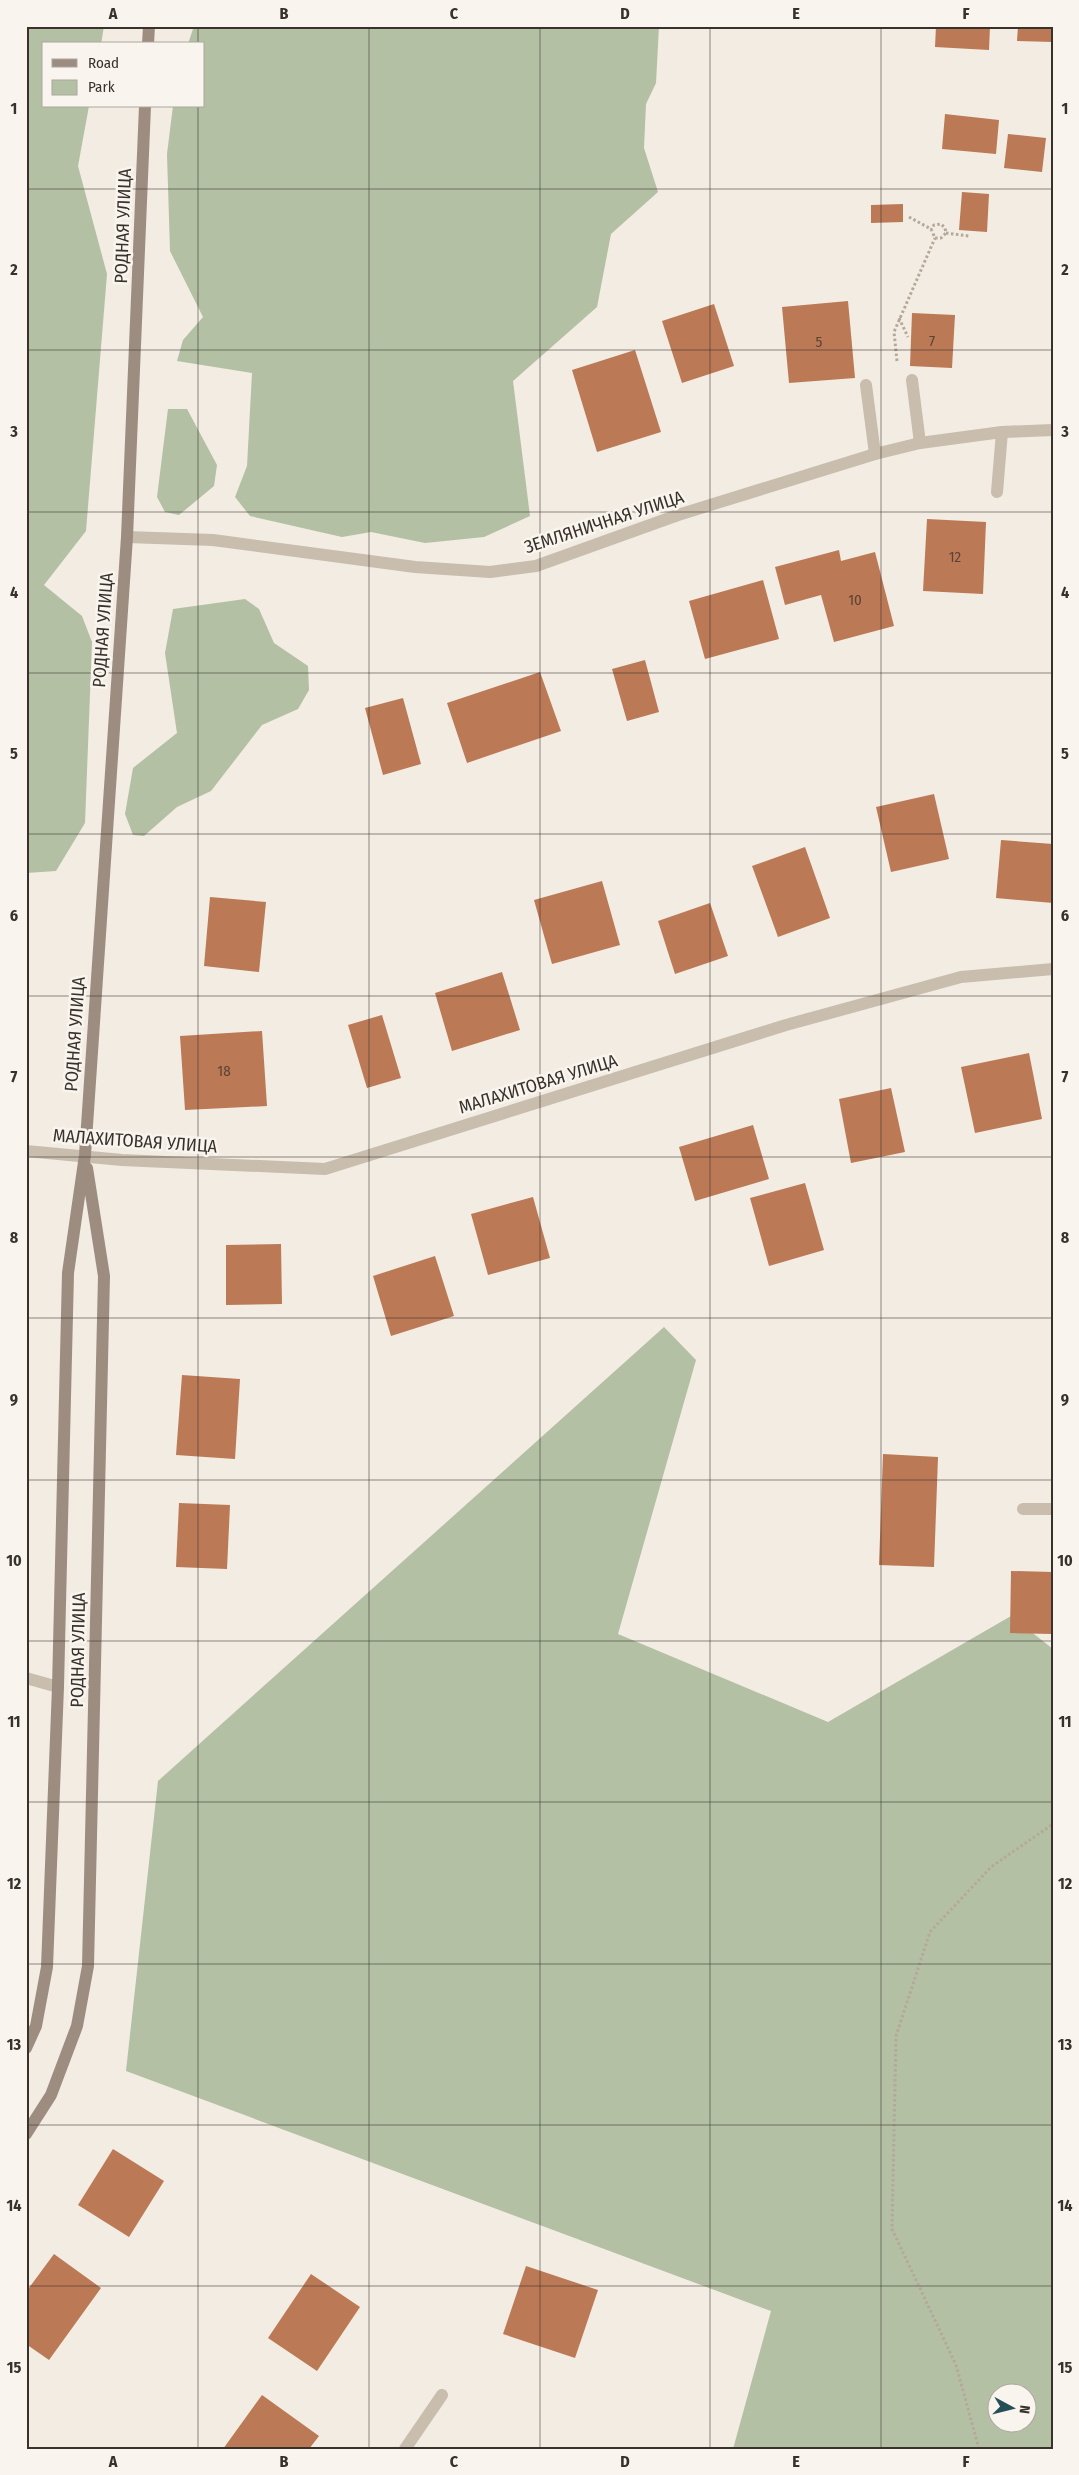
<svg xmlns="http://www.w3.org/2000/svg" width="1079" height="2475" font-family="'Fira Sans Condensed',sans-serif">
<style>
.green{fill:#b3c0a3;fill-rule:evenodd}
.building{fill:#bb7956}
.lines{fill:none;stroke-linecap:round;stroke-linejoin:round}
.path{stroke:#b5a899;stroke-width:3;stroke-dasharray:2.5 2.5;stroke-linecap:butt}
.lane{stroke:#c9bdae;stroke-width:12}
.street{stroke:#c9bdae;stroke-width:12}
.secondary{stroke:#9d8d80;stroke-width:12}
.grid{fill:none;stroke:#39312c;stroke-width:1;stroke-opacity:0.55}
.labels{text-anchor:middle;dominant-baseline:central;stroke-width:5;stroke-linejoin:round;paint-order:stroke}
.number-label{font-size:15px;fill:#5a4336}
.street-label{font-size:18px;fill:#39312c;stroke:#f9f5ee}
.neatline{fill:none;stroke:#39312c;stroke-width:2}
.grid-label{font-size:16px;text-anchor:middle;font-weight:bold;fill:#39312c}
</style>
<rect width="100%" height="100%" fill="#f2ece2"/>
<path class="green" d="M26,26H104L101,44H44V106H89L78,166L107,274L86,531L44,585L82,616L92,642L85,823L56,871L26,873Z
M194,26H659L656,83L646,104L644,148L658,192L611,234L597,307L513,381L530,516L484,537L425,543L371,532L342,537L250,516L235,497L247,466L252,373L177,361L183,340L203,317L170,251L167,154L173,106H204V44H188Z
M168,409H187L217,465L214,486L179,515L165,512L157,497Z
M245,599L259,609L274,643L308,666L309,690L298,709L262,725L211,791L177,807L144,836L133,835L125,814L133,768L177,733L165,653L173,609Z
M664,1327L696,1360L618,1634L828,1722L1011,1616L1053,1649V2449H733L771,2311L126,2071L158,1781ZM996,2392H1026V2422H996Z"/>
<path class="building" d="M936,26H990L989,50L935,47Z
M1018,26H1053V42L1017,41Z
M945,114L999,120L996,154L942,149Z
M1008,134L1046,138L1042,172L1004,168Z
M962,192L989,194L987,232L959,230Z
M903,204V222L871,223V205Z
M848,301L855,378L789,383L782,307Z
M714,304L734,366L682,383L662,321Z
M912,313L955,315L952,368L910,366Z
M635,350L661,432L597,452L572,370Z
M927,519L986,522L983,594L923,591Z
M839,550L841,561L875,552L894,626L834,642L821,595L785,605L775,567Z
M763,580L779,639L705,659L689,601Z
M645,660L659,712L627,721L612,669Z
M540,672L561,731L467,763L447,703Z
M403,698L421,764L383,775L365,708Z
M934,794L949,859L891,872L876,807Z
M1001,840L1053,844V903L996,898Z
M805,847L830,918L778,937L752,866Z
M602,881L620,945L552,964L534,900Z
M210,897L266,902L259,972L204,966Z
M710,903L728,956L675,974L658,921Z
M502,972L520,1030L452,1051L435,993Z
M382,1015L401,1078L367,1088L348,1025Z
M262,1031L267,1106L185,1110L180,1036Z
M1029,1053L1042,1119L975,1133L961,1067Z
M891,1088L905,1152L851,1163L839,1099Z
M753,1125L769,1179L695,1201L679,1147Z
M805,1183L824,1250L769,1266L750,1198Z
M533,1197L550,1258L488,1275L471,1214Z
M281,1244L282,1304L226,1305V1245Z
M435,1256L454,1316L391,1336L373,1276Z
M182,1375L240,1379L235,1459L176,1455Z
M883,1454L938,1457L934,1567L879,1565Z
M179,1503L230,1505L227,1569L176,1567Z
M1011,1571L1053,1572V1634L1010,1633Z
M113,2149L164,2181L129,2237L78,2205Z
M54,2254L101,2288L49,2360L26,2344V2292Z
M526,2266L598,2290L575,2358L503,2334Z
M311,2274L360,2307L317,2371L268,2338Z
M262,2395L319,2436L309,2449H223Z"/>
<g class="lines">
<path class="path" d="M909,217L931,229L935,238H941L946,233L945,228L941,224L934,225L931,229
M946,233L969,236
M899,318L908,337
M897,361L894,332L935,238
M979,2449L956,2365L892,2229L896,2036L930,1932L991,1867L1053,1824"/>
<path class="lane" d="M912,380L920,443
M866,385L875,454
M997,492L1002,432
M1023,1509H1053
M26,1678L58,1687"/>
<path class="street" d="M127,537L213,540L415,567L490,572L536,566L678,515L875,454L920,443L1002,432L1053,430
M26,1151L122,1160L325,1169L786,1025L961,977L1053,969
M405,2449L442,2395"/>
<path class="secondary" d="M148,44L149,26
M26,2048L36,2026L47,1967L58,1687L68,1273L85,1155L127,537L145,106
M26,2134L51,2095L77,2026L88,1966L104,1276L87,1168"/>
</g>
<path class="grid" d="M198,26V44M369,26V2449M540,26V2449M710,26V2449M881,26V2449M198,106V2449M26,189H1053M26,350H1053M26,512H1053M26,673H1053M26,834H1053M26,996H1053M26,1157H1053M26,1318H1053M26,1480H1053M26,1641H1053M26,1802H1053M26,1964H1053M26,2125H1053M26,2286H1053"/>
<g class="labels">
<g class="number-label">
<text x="932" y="341">7</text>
<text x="819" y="342">5</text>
<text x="955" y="557">12</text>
<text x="855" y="600">10</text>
<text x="224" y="1071">18</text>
</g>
<g class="street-label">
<text transform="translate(123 226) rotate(-88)">РОДНАЯ УЛИЦА</text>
<text transform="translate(604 522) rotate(-18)">ЗЕМЛЯНИЧНАЯ УЛИЦА</text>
<text transform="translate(103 630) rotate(-86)">РОДНАЯ УЛИЦА</text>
<text transform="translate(75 1034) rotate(-86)">РОДНАЯ УЛИЦА</text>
<text transform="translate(538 1084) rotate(-17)">МАЛАХИТОВАЯ УЛИЦА</text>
<text transform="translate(135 1141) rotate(4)">МАЛАХИТОВАЯ УЛИЦА</text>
<text transform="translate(78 1650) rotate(-89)">РОДНАЯ УЛИЦА</text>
</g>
</g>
<rect width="1079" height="2475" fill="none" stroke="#f9f5ee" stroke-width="55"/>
<rect x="42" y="42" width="162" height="65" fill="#f9f5ee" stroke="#aca7a0"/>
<rect x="52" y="59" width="25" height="8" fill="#9d8d80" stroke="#aca7a0"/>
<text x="88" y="68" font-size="15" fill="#39312c">Road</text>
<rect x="52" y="80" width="25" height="15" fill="#b3c0a3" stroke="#aca7a0"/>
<text x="88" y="92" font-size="15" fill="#39312c">Park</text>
<g transform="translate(1012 2408) rotate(97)"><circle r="24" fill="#f9f5ee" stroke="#aca7a0"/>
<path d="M0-4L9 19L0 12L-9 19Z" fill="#254f57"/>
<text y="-8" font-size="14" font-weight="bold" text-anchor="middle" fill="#39312c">N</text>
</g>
<rect x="28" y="28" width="1024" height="2420" class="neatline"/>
<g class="grid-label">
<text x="113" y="19">A</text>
<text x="284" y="19">B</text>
<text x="454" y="19">C</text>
<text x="625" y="19">D</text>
<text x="796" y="19">E</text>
<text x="966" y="19">F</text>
<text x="14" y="114">1</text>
<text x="1065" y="114">1</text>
<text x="14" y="275">2</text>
<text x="1065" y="275">2</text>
<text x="14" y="437">3</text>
<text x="1065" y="437">3</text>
<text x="14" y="598">4</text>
<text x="1065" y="598">4</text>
<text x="14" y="759">5</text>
<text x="1065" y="759">5</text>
<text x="14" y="921">6</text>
<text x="1065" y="921">6</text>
<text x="14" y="1082">7</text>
<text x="1065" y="1082">7</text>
<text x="14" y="1243">8</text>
<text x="1065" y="1243">8</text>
<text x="14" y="1405">9</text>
<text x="1065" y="1405">9</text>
<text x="14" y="1566">10</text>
<text x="1065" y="1566">10</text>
<text x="14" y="1727">11</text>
<text x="1065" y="1727">11</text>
<text x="14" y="1889">12</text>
<text x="1065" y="1889">12</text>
<text x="14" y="2050">13</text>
<text x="1065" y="2050">13</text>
<text x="14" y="2211">14</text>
<text x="1065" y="2211">14</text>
<text x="14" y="2373">15</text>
<text x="1065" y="2373">15</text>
<text x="113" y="2467">A</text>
<text x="284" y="2467">B</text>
<text x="454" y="2467">C</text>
<text x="625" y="2467">D</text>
<text x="796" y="2467">E</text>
<text x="966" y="2467">F</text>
</g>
</svg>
